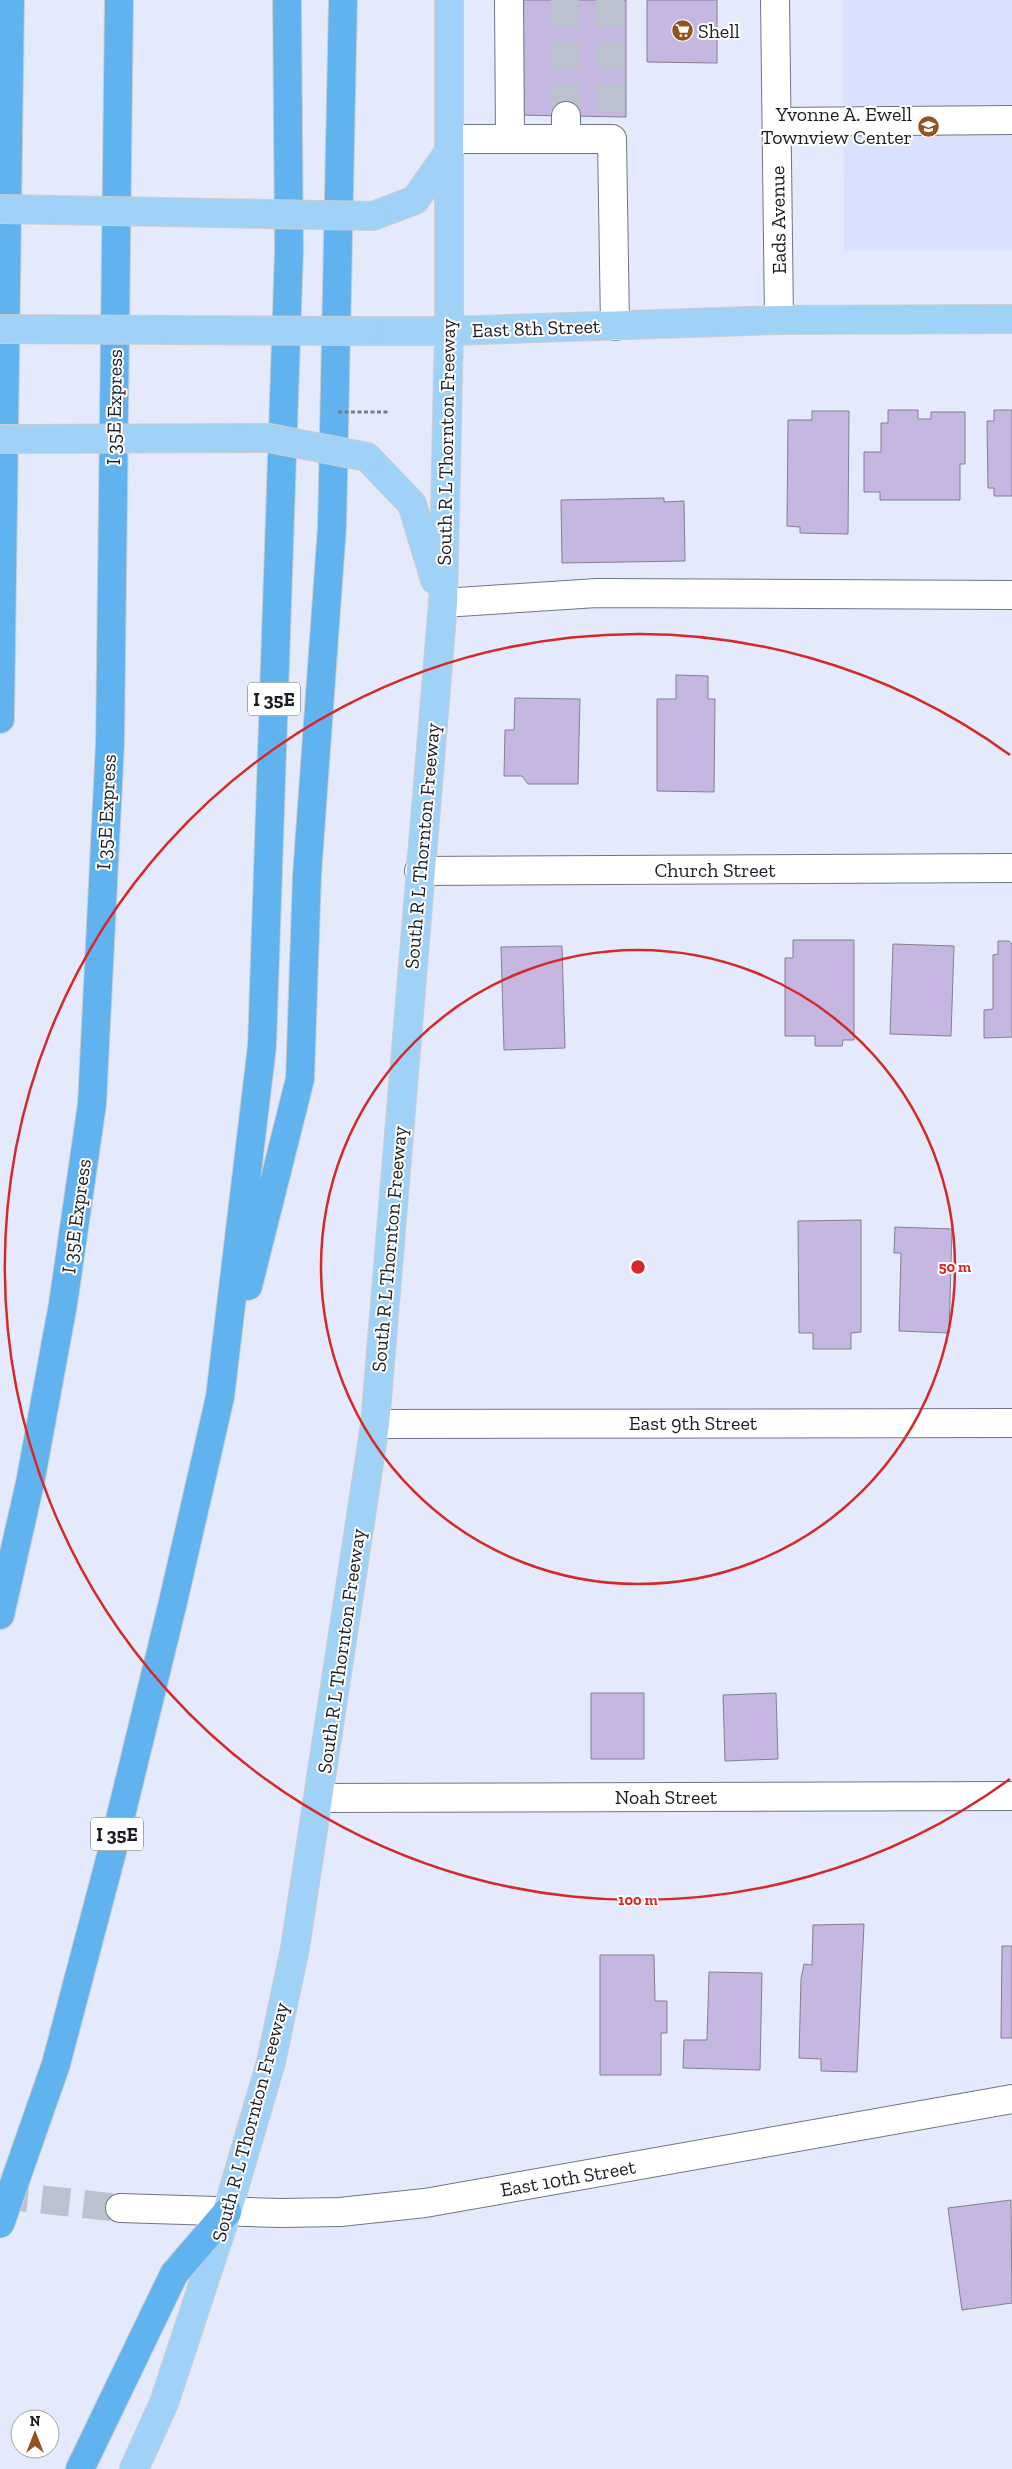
<svg xmlns="http://www.w3.org/2000/svg" width="1012" height="2469" font-family="'Zilla Slab',serif">
<style>
.built{fill:#d8e1fd}
.building{fill:#c5b7e1;stroke:#847e91}
.lines{fill:none;stroke-linecap:round;stroke-linejoin:round}
.minor-tunnel{stroke:#bcc1d0;stroke-width:28;stroke-dasharray:28 14;stroke-linecap:butt}
.minor-casing{stroke:#6f7588;stroke-width:30}
.major-casing{stroke:#cdcdcf;stroke-width:30}
.highway-casing{stroke:#cdcdcf;stroke-width:30}
.minor{stroke:#fff;stroke-width:28}
.major{stroke:#a0d1f6;stroke-width:28}
.highway{stroke:#61b3f0;stroke-width:28}
.major-bridge-casing{stroke:#cdcdcf;stroke-width:30;stroke-linecap:butt}
.highway-bridge-casing{stroke:#cdcdcf;stroke-width:30;stroke-linecap:butt}
.path-bridge{stroke:#797d89;stroke-width:3;stroke-dasharray:4 2.5;stroke-linecap:butt}
.major-bridge{stroke:#a0d1f6;stroke-width:28}
.highway-bridge{stroke:#61b3f0;stroke-width:28}
.ring{fill:none;stroke:#d62828;stroke-width:2.5}
.labels{text-anchor:middle;dominant-baseline:central;stroke-width:4;stroke-linejoin:round;paint-order:stroke}
.shield{fill:#fff;stroke:#5f6166;stroke-width:1}
.shield-label{font-size:19px;font-weight:bold;fill:#1b1d25}
.poi-label{font-size:20px;fill:#1b1d25;stroke:#fff;text-anchor:start}
.street-label{font-size:20px;fill:#1b1d25;stroke:#fff}
.centre{fill:#d62828;stroke:#fff;stroke-width:2.5}
.ring-label{font-size:15px;text-anchor:middle;font-weight:bold;fill:#d62828;stroke:#fff;stroke-width:4;stroke-linejoin:round;paint-order:stroke}
</style>
<rect width="100%" height="100%" fill="#e4eafb"/>
<path class="built" d="M843,0H1012V251H844Z"/>
<path class="building" d="M517,0H626V117L517,115Z
M647,0H717V63L647,62Z
M888,410H918V419H931V412H965V464H960V500H880V492H864V452H881V423H888Z
M994,410H1012V496H994V488H988L987,421H994Z
M812,411H849L848,534L800,533V527L787,526L788,420H812Z
M664,498V502L684,501L685,561L562,563L561,500Z
M676,675L708,676V699H715L714,792L657,791V699H676Z
M515,698L580,699L578,784H528L522,776H504L505,730H514Z
M793,940H854V1040H843L842,1046H815V1036H785V958H793Z
M998,941H1009L1012,944V1037L984,1038V1010L993,1009V955L998,954Z
M893,944L954,946L951,1036L890,1034Z
M562,946L565,1048L504,1050L501,947Z
M861,1220V1332L851,1333V1349H813V1333H799L798,1221Z
M895,1227L952,1229L949,1333L899,1331L901,1253H894Z
M591,1693H644V1759H591Z
M776,1693L778,1759L725,1761L723,1695Z
M864,1924L857,2072L821,2071V2059L799,2058L801,1979L804,1964L812,1965L813,1925Z
M1002,1946H1012V2038H1001Z
M600,1955H654L655,2001H667V2033H661V2075H600Z
M709,1972L762,1973L760,2070L683,2068L684,2040H707Z
M1011,2200L1012,2303L962,2310L948,2208Z"/>
<g class="lines">
<path class="minor-tunnel" d="M565,0L566,116
M610,0L611,117
M0,2195L120,2208"/>
<defs>
<path id="minor" d="M509,0L510,139
M775,0L779,320
M566,116V139
M777,122L1012,120
M449,139H612L615,326
M443,603L597,593L1012,595
M419,871L1012,868
M375,1424L1012,1423
M319,1798L1012,1796
M120,2208L280,2213L340,2212L425,2203L1012,2099"/>
<path id="major" d="M373,216L415,200L449,152
M368,331H449L779,320L1012,319
M367,457L412,504L435,580
M134,2469L164,2403L227,2212L271,2062L295,1948L375,1424L443,603L449,331V0"/>
<path id="highway" d="M0,719L10,0
M248,1286L300,1079L307,875L332,527L343,0
M0,1615L30,1483L63,1304L92,1104L110,743L119,0
M56,2064L112,1852L173,1602L220,1397L262,1046L289,251L287,0
M80,2469L174,2274L227,2212"/>
</defs>
<use href="#minor" class="minor-casing"/>
<use href="#major" class="major-casing"/>
<use href="#highway" class="highway-casing"/>
<use href="#minor" class="minor"/>
<use href="#major" class="major"/>
<use href="#highway" class="highway"/>
<defs>
<path id="major-bridge" d="M0,209L373,216
M0,329L368,331
M0,439L269,438L367,457"/>
<path id="highway-bridge" d="M0,2224L56,2064"/>
</defs>
<use href="#major-bridge" class="major-bridge-casing"/>
<use href="#highway-bridge" class="highway-bridge-casing"/>
<path class="path-bridge" d="M338,412H390"/>
<use href="#major-bridge" class="major-bridge"/>
<use href="#highway-bridge" class="highway-bridge"/>
</g>
<g class="ring">
<circle cx="638" cy="1267" r="317"/>
<path d="M1010 1779A633 633 0 1 1 1010 755"/>
</g>
<defs>
<symbol id="supermarket-disc" viewBox="-11 -11 22 22"><circle r="9.5" fill="#93521e" stroke="#fff"/><path d="M-6-5.5h2.5l.6 2H6L4.5 2H-2.5L-4.4-4H-6ZM-1.5 3.2a1.3 1.3 0 1 0 .1 0ZM3 3.2a1.3 1.3 0 1 0 .1 0Z" fill="#fff"/></symbol>
<symbol id="school-disc" viewBox="-11 -11 22 22"><circle r="9.5" fill="#93521e" stroke="#fff"/><path d="M0-5L7-2L0 1L-7-2ZM-4 1L0 2.5L4 1V4Q0 6-4 4Z" fill="#fff"/></symbol>
</defs>
<g fill-rule="evenodd">
<use href="#supermarket-disc" x="670" y="18" width="25" height="25"/>
<use href="#school-disc" x="916" y="114" width="25" height="25"/>
</g>
<g class="labels">
<g class="shield">
<rect x="248" y="682.5" width="52" height="33" rx="4"/>
<rect x="91" y="1817.5" width="52" height="33" rx="4"/>
</g>
<g class="shield-label">
<text x="274" y="699">I 35E</text>
<text x="117" y="1834">I 35E</text>
</g>
<g class="poi-label">
<text x="698" y="31">Shell</text>
<text x="912" y="114" text-anchor="end">Yvonne A. Ewell<tspan x="912" dy="23">Townview Center</tspan></text>
</g>
<g class="street-label">
<text transform="translate(778 220) rotate(-91)">Eads Avenue</text>
<text transform="translate(536 328) rotate(-2)">East 8th Street</text>
<text transform="translate(114 407) rotate(-89)">I 35E Express</text>
<text transform="translate(446 442) rotate(-89)">South R L Thornton Freeway</text>
<text transform="translate(106 812) rotate(-87)">I 35E Express</text>
<text transform="translate(422 846) rotate(-85)">South R L Thornton Freeway</text>
<text x="715" y="870">Church Street</text>
<text transform="translate(76 1216) rotate(-82)">I 35E Express</text>
<text transform="translate(389 1249) rotate(-85)">South R L Thornton Freeway</text>
<text x="693" y="1423">East 9th Street</text>
<text transform="translate(341 1651) rotate(-82)">South R L Thornton Freeway</text>
<text x="666" y="1797">Noah Street</text>
<text transform="translate(250 2122) rotate(-75)">South R L Thornton Freeway</text>
<text transform="translate(568 2178) rotate(-10)">East 10th Street</text>
</g>
</g>
<circle cx="638" cy="1267" r="8" class="centre"/>
<g class="ring-label">
<text x="955" y="1272">50 m</text>
<text x="638" y="1905">100 m</text>
</g>
<g transform="translate(35 2434)"><circle r="24" fill="#ffffff" stroke="#a4a5a8"/>
<path d="M0-4L9 19L0 12L-9 19Z" fill="#93521e"/>
<text y="-8" font-size="14" font-weight="bold" text-anchor="middle" fill="#1b1d25">N</text>
</g>
</svg>
